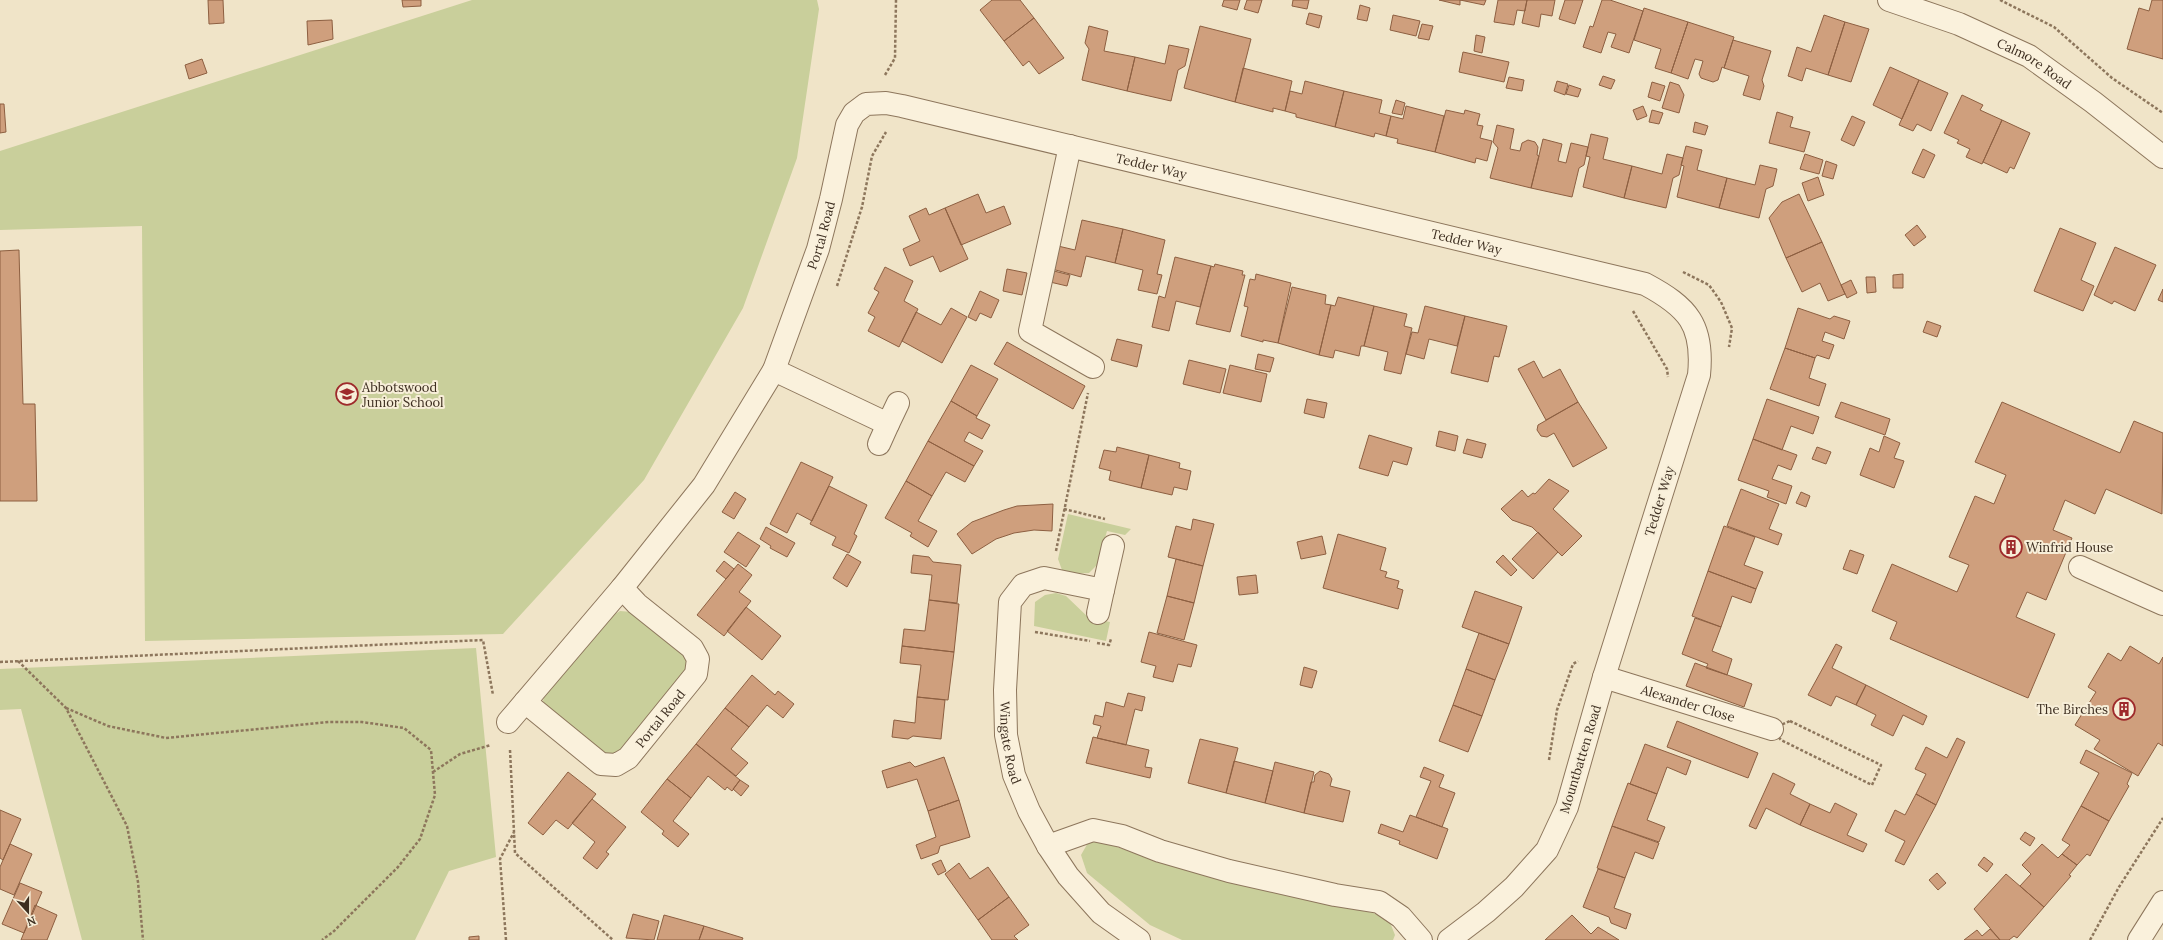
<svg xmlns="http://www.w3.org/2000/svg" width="2163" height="940" viewBox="0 0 2163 940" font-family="Lora,serif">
  <rect width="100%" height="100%" fill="#f0e4c8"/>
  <path fill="#c9cf9b" d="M472,0H817L819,9L797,158L743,308L644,480L503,634L145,641L142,226L0,230V151Z
    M1068,514L1131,529L1125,535L1107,531L1099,559L1097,565L1089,573L1069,574L1062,570L1058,559Z
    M1056,593L1066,596L1089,618L1110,622L1106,641L1034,626L1035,602L1045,595Z
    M620,611L632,612L683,653L688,661L685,671L619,754L602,755L548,713L543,701L545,691L610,617Z
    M476,648L496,857L449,871L415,940H82L21,709L0,710V669Z
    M1089,841C1117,843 1141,858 1168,865C1236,883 1304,900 1373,913L1389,920L1395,935L1393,940H1182L1150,925L1087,873L1081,855Z"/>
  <path fill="#cf9f7d" stroke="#8d5f41" d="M208,0H223L224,23L209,24Z
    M402,0H421V6L403,7Z
    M992,0H1020L1034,18L1004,41L980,10Z
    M1224,0H1240L1237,10L1222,6Z
    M1247,0H1262L1258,13L1244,9Z
    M1293,0H1309L1307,9L1292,6Z
    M1439,0H1460V5Z
    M1460,0H1486L1484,5Z
    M1498,0H1527L1525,11L1517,10L1514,25L1494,22Z
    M1527,0H1555L1552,16L1541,14L1539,27L1522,23Z
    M1565,0H1583L1575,24L1559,19Z
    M1602,0H1610L1643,11L1629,53L1611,47L1616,34L1608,32L1601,53L1583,47L1590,26L1593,27Z
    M2152,0H2163V59L2127,49L2139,8L2149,11Z
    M1360,5L1370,8L1367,21L1357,19Z
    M1644,8L1688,22L1671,73L1655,68L1661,49L1634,40Z
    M1309,13L1322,16L1319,28L1306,24Z
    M1393,15L1420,21L1416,36L1390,30Z
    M1824,15L1845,22L1828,75L1806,68L1802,81L1788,76L1797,47L1811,52Z
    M1034,18L1064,58L1039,74L1029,61L1023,66L1004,41Z
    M332,20L333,39L308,45L307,21Z
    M1688,22L1734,37L1724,68L1722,67L1718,80L1713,82L1701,78L1699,74L1703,61L1695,59L1688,79L1671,73Z
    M1845,22L1869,29L1851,82L1828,75Z
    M1422,24L1433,26L1429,40L1418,38Z
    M1089,26L1108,31L1104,51L1135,57L1127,91L1082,80L1089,49L1085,43Z
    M1200,26L1251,39L1235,102L1184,88Z
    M1476,35L1485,37L1482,53L1474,51Z
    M1733,40L1771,51L1762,80L1764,86L1760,100L1743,95L1749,76L1724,68Z
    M1169,45L1189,49L1185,66L1178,70L1171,101L1127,91L1135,57L1165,64Z
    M1463,52L1509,62L1504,82L1459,72Z
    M202,59L207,73L189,79L185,65Z
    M1890,67L1919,80L1902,119L1873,105Z
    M1243,68L1292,81L1285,111L1273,108V112L1235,102Z
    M1603,76L1615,80L1611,89L1599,85Z
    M1509,77L1524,80L1522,91L1506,88Z
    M1919,80L1948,93L1931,131L1917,124L1913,131L1899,125Z
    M1305,81L1344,91L1335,127L1296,117V114L1285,111L1290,91L1302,94Z
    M1557,81L1568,84L1565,95L1554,91Z
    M1652,82L1665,86L1660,101L1648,97Z
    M1670,82L1679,85L1684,95L1679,113L1662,108Z
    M1569,85L1581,89L1578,97L1566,94Z
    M1344,91L1382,100L1379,113L1391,116L1386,136L1375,133L1374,137L1335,127Z
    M1962,95L1983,105L1980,110L2002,120L1982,164L1966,157L1970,149L1957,143L1959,140L1944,133Z
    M1396,100L1405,103L1402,115L1392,113Z
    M0,104H4L6,132L0,133Z
    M1406,106L1444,116L1435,152L1397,143L1398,139L1386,136L1391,116L1403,119Z
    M1643,106L1647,116L1637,120L1633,110Z
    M1446,110L1464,114L1465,110L1480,114L1477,125L1483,126L1480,138L1492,141L1487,161L1476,158L1475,163L1435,152Z
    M1652,110L1663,113L1659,124L1649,122Z
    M1777,112L1793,117L1790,127L1810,132L1804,152L1769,143Z
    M1852,116L1865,122L1854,146L1841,140Z
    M2002,120L2030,133L2014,169L2010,167L2007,173L1983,162Z
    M1695,122L1708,126L1705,135L1693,132Z
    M1497,125L1514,129L1510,149L1520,151L1522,143L1528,140L1535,142L1538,147L1537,155L1539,156L1531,188L1490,178L1498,148L1493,142Z
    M1591,134L1608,138L1603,159L1632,166L1624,198L1583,187L1590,157L1586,156Z
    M1543,139L1562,144L1558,161L1566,163L1571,143L1588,147L1584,165L1579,168L1572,197L1531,188Z
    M1686,146L1702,150L1697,170L1727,178L1719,208L1677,197L1684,166L1681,165Z
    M1923,149L1935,155L1924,178L1912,173Z
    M1667,154L1683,158L1679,175L1673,178L1666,208L1624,198L1632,166L1662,174Z
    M1805,154L1823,160L1819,174L1800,169Z
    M1826,161L1837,165L1833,179L1822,176Z
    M1760,165L1777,169L1773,186L1766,189L1759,218L1719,208L1727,178L1755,185Z
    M1818,177L1824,195L1808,201L1802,183Z
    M978,194L986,213L1004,206L1011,224L961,245L945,208Z
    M1799,194L1822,242L1786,258L1769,218L1782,202Z
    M926,208L929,215L945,208L968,259L940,272L933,256L910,266L903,249L920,241L909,216Z
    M1082,220L1123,229L1115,263L1086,256L1081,277L1052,269L1058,246L1075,250Z
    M1917,225L1926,237L1914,246L1905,235Z
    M2060,228L2096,243L2081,280L2094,286L2083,311L2034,291Z
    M1123,229L1165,240L1157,274L1162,275L1157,294L1138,290L1143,270L1115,263Z
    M1822,242L1845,294L1828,301L1820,283L1802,292L1786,258Z
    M2115,247L2156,265L2135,311L2114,301L2112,304L2094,295Z
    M19,250L23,404H35L37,501H0V251Z
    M1175,257L1211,266L1200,307L1176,301L1169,331L1152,327L1159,296L1165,298Z
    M1215,264L1243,271L1242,275H1245L1230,332L1196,324L1211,266L1214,267Z
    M885,267L913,281L904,301L918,309L899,347L868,331L875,317L868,313L879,292L874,289Z
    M1007,269L1027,273L1022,295L1003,291Z
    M1054,271L1070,275L1067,286L1050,282Z
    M1256,274L1291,283L1278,343L1263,340V342L1241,336L1248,307L1244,306L1250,279L1255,280Z
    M1903,274V288H1893V275Z
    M1866,277H1875L1876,292L1867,293Z
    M1851,280L1857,293L1847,298L1841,285Z
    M1292,287L1326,295L1325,304L1331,305L1319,355L1278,343Z
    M2163,289V302L2158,300Z
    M980,291L999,300L991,318L980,313L976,321L968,317Z
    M1338,297L1374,306L1364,346H1361L1359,356L1335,350L1333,358L1319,355L1331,305L1335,306Z
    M1374,306L1407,314L1404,326L1412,328L1401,374L1384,370L1388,352L1364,346Z
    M1425,306L1465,316L1457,346L1429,339L1424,359L1406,354L1412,332L1418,333Z
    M951,308L967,317L942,363L902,341L916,312L941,325Z
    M1798,308L1830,319L1834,316L1850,321L1844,339L1825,332L1822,341L1834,345L1829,359L1817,355L1815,358L1785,348Z
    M1465,316L1507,326L1499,357L1494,356L1488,382L1451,373Z
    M1927,321L1941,326L1937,337L1923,332Z
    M1117,339L1142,345L1137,367L1111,360Z
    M1007,342L1085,386L1073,409L994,364Z
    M1785,348L1815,358L1809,378L1826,384L1819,406L1770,389Z
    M1258,354L1274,358L1270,372L1255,369Z
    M1189,360L1226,369L1220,393L1183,384Z
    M1534,361L1543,378L1560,369L1578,402L1546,420L1518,369Z
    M971,365L998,379L977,416L951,401Z
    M1230,365L1267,374L1261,402L1223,393Z
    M1307,399L1327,403L1324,418L1304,413Z
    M1767,399L1819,417L1813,434L1791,426L1782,450L1753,439Z
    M951,401L977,416L976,418L990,425L982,439L969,432L964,441L983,451L974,466L928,441Z
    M1578,402L1607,448L1573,467L1554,433L1547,437L1541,436L1537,430L1538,425Z
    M1841,402L1890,419L1885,435L1835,417Z
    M2002,402L2120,453L2134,421L2163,433L2162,514L2106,489L2095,514L2065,500L2053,530L2072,538L2046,600L2027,592L2016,617L2055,634L2028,698L1890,639L1897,622L1872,611L1892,564L1957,592L1969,565L1949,557L1975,496L1994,504L2006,475L1975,462Z
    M1439,431L1458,436L1455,451L1436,446Z
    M1369,435L1412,448L1407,465L1393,461L1388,476L1359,468Z
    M1884,436L1900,443L1894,458L1904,461L1894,488L1860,475L1870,448L1879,452Z
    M1467,439L1486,444L1482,458L1463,453Z
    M1753,439L1797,455L1791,470L1778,465L1772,479L1792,486L1786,504L1767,497L1769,491L1738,480Z
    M928,441L974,466L965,482L946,472L932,496L906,481Z
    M1117,447L1149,455L1141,488L1109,480L1111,471L1099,468L1104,450L1116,452Z
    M1817,447L1831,452L1826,464L1812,459Z
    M1149,455L1180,463L1179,468L1191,471L1187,490L1174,487L1172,495L1141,488Z
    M801,462L833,477L812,521L797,513L787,533L770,524Z
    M1549,479L1569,491L1553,509L1582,536L1562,556L1532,527L1512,520L1501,509L1522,490L1528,497L1533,493L1535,494Z
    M906,481L932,496L918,521L937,531L928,547L910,536L912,533L885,518Z
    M829,486L867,505L854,534L857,536L849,553L832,545L836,537L810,524Z
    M1741,489L1779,504L1769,529L1782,534L1778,545L1727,526Z
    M735,492L746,499L734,519L722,512Z
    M1801,492L1810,496L1806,507L1796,503Z
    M1053,504L1052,531L1034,530L1014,533L996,539L972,554L957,534L972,522L1004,510L1017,506Z
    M1193,519L1214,524L1203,566L1168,557L1176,526L1191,530Z
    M1724,526L1755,537L1744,565L1763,572L1756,589L1708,571Z
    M766,527L795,543L787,557L770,548L771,546L760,539Z
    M738,532L760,546L746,567L724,552Z
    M1538,532L1558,552L1533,579L1512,559Z
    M1338,534L1386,548L1380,570L1387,572L1385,577L1399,581L1397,588L1403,590L1398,609L1323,588Z
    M1322,536L1326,554L1301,559L1297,542Z
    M1850,550L1864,555L1857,574L1843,569Z
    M847,554L861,562L847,587L833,578Z
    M913,555L929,557L933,562L961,565L957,603L929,600L932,575L911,573Z
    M1503,555L1517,570L1511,576L1496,562Z
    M1176,559L1203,566L1194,603L1167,596Z
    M724,561L734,569L726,579L716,571Z
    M738,564L752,575L739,592L751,601L724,636L697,615Z
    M1708,571L1756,589L1751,603L1732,596L1721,627L1692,616Z
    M1256,575L1258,593L1239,595L1237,577Z
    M1475,591L1522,607L1509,644L1462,627Z
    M1167,596L1194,603L1184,640L1157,633Z
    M929,600L959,604L954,652L902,646L904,629L925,631Z
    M746,607L781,636L762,660L727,631Z
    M1695,618L1721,627L1712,651L1732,659L1727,675L1706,668L1708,664L1682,654Z
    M1149,632L1197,645L1191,667L1178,664L1173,682L1153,677L1156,666L1141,662Z
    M1479,633L1509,644L1495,680L1466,669Z
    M1836,644L1842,647L1832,668L1866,685L1856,705L1836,696L1831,706L1808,695Z
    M902,646L954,652L948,700L917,697L921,665L900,663Z
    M2130,646L2159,664L2163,657V746L2158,743L2138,776L2094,749L2100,740L2075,725L2096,692L2088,687L2108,653L2121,661Z
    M1695,663L1752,684L1744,707L1686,686Z
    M1304,667L1317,671L1312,688L1300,685Z
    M1466,669L1495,680L1482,716L1453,705Z
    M752,675L775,695L778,691L794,704L783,718L767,705L749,727L725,708Z
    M1866,685L1927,716L1923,725L1903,715L1893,736L1871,725L1876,715L1856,705Z
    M1128,693L1145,697L1142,711L1135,709L1126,745L1097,738L1101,726L1093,724L1095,715L1103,717L1106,702L1124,707Z
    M917,697L945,700L941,739L913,736L908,739L892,737L894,720L915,723Z
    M1453,705L1482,716L1468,752L1439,741Z
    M725,708L749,727L731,749L748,763L736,776L696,744Z
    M1677,721L1758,753L1748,778L1667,747Z
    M1093,737L1149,750L1145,767L1152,768L1150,778L1086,763Z
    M1957,738L1965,742L1936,805L1916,794L1926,774L1915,769L1926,747L1947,758Z
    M1200,739L1238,748L1226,793L1188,783Z
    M696,744L740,780L732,791L727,787L725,790L708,776L691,798L667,779Z
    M1645,744L1691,761L1686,775L1667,767L1657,794L1630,784Z
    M2086,750L2132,773L2127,784L2129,786L2109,821L2081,806L2099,773L2080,763Z
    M944,757L959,800L928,811L917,779L887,788L882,771L910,762L915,767Z
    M1234,761L1273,771L1265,803L1226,793Z
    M1275,762L1314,772L1304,813L1265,803Z
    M1424,767L1444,775L1439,787L1455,793L1442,827L1416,817L1431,781L1420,777Z
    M1320,771L1329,774L1332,779L1330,786L1350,791L1343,822L1304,813L1311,782H1314L1315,775Z
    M568,772L596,794L568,829L556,820L543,835L528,823Z
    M1773,773L1795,784L1790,794L1810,804L1800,825L1766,808L1756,829L1749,826Z
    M667,779L691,798L673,821L689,834L678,847L662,834L664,831L641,812Z
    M740,780L749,786L741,796L733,789Z
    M1628,783L1657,794L1647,820L1665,827L1659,842L1612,826Z
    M1916,794L1936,805L1904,865L1895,861L1905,841L1885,831L1895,810L1905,815Z
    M592,799L626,827L606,852L609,854L597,869L583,858L595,842L572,823Z
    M959,800L970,837L940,846L938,853L921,859L916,845L936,837L928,811Z
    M1835,803L1857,814L1847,835L1867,844L1863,852L1800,825L1810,804L1830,813Z
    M2081,806L2109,821L2090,856L2087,854L2077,865L2062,854L2070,845L2062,840Z
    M0,810L21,819L3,860L0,858Z
    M1410,815L1448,829L1437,859L1399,844L1400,841L1378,833L1381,824L1403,832Z
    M1612,826L1659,843L1653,859L1635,852L1625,878L1597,868Z
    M2025,832L2035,838L2030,846L2020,839Z
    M10,844L32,854L14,895L0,889V867Z
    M2042,844L2058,858L2062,854L2077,865L2069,875L2071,876L2044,907L2020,886L2031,874L2022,865Z
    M1984,857L1993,864L1987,872L1978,865Z
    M941,860L946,871L938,875L932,864Z
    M959,863L970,879L988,867L1009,897L978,920L945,874Z
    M1598,869L1625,878L1614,908L1631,914L1626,929L1611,923L1609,917L1583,907Z
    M1937,873L1946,883L1938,890L1929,880Z
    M2006,874L2044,907L2017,938L2014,936L2009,940H2000L1974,909Z
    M20,883L42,892L24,933L2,924Z
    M1009,897L1029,925L1014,936L1018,940H992L978,920Z
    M35,905L57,915L47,940H21Z
    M633,914L659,921L654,940L626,938Z
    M664,915L704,926L699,940H657Z
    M1572,915L1591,934L1598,927L1619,940H1545Z
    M704,926L743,938L742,940H699Z
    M1990,929L2000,940H1964L1977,930L1982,936Z
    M479,936V940H469V937Z"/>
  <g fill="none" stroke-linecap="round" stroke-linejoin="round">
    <g stroke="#8d765c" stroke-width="24">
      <g id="minor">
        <path id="s1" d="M1889,0L1959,24L2029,56L2093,102L2163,157"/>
        <path d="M1070,146L1030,331L1093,367"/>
        <path d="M774,370L888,424L898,403"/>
        <path d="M879,444L888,424"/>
        <path id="s2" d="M1113,546L1103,590L1044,578L1023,585L1010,602L1005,690L1006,735L1014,775L1029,811L1048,846L1068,876L1101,913L1139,940"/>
        <path d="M2080,567L2163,604"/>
        <path d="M1098,613L1103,590"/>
        <path id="s3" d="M1604,677L1772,729"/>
        <path id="s4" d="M525,702L601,764L616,765L628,758L696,674L698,659L692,648L637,604L622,588"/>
        <path id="s5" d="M508,722L622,588L704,485L774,370L818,249L831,199L847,125L854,113L866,104L886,103L902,106L1645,284C1688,307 1704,325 1699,375L1604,677L1567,807L1547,850L1514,887L1486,912L1449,940"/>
        <path d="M1048,846L1093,830L1122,836L1160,851L1229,871L1335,895L1379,902L1401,917L1421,940"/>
        <path d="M2139,940L2163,902"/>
      </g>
    </g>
    <path stroke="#8d765c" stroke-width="2.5" stroke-dasharray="3 2" stroke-linecap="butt" d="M2000,0L2054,27L2112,78L2163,113
      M885,75L895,58L896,0
      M1683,272L1709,285L1721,302L1732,328L1729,347
      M837,286L862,207L872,156L886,132
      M1633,311L1667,369L1668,377
      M1064,509L1105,519
      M1056,551L1088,393
      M1035,632L1090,641
      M1097,643L1109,645L1111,639
      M18,661L66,708L127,826L138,882L143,940
      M0,662L483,640L493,695
      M66,708L108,726L166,738L329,722H362L404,728L431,750L435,795L420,839L398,867L333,932L322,940
      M1790,721L1881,765L1872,785L1781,740L1772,729Z
      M510,750L515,853L613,940
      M1549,760L1557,710L1573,664L1578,661
      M433,772L460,754L491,745
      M506,940L500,859L514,832
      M2090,940L2119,887L2163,818"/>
    <use href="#minor" stroke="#faf1dc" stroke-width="22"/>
  </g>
  <defs>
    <g id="school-ring" transform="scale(1.15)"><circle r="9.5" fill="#f7eed8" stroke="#9e2a2b" stroke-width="1.5"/><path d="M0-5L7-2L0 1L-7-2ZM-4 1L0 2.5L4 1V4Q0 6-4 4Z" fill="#9e2a2b"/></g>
    <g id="building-ring" transform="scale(1.15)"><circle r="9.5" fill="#f7eed8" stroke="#9e2a2b" stroke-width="1.5"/><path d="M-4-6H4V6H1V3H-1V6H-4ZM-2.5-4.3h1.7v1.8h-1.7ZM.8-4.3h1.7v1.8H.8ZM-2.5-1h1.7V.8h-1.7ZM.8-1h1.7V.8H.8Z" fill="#9e2a2b"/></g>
  </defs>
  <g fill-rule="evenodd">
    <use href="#school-ring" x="347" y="394"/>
    <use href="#building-ring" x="2011" y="547"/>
    <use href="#building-ring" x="2124" y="709"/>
  </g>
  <g text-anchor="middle" stroke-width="4" stroke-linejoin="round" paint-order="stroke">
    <g font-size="13" fill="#3d2e20" stroke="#f7eed8">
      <text dy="5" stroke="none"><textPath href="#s1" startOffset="159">Calmore Road</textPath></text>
      <text dy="5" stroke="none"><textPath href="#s5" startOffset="1020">Tedder Way</textPath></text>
      <text dy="5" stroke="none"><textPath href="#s5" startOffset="585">Portal Road</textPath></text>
      <text dy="5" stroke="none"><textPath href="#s5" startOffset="1344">Tedder Way</textPath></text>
      <text transform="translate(1659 501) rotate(-73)" y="5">Tedder Way</text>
      <text dy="5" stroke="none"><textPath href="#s3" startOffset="88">Alexander Close</textPath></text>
      <text dy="5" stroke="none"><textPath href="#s4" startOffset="178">Portal Road</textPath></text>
      <text dy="5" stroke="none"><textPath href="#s2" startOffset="290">Wingate Road</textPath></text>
      <text transform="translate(1580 759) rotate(-73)" y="5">Mountbatten Road</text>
    </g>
    <g font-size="13" fill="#3d2e20" stroke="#f7eed8" text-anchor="start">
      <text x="362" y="392">Abbotswood<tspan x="362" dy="15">Junior School</tspan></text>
      <text x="2026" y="552">Winfrid House</text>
      <text x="2108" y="714" text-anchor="end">The Birches</text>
    </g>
  </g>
  <g transform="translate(28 912) rotate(159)" stroke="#f7eed8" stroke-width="3" paint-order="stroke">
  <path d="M0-3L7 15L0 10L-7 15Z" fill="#3d2e20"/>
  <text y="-6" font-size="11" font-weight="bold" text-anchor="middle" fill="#3d2e20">N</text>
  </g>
</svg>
